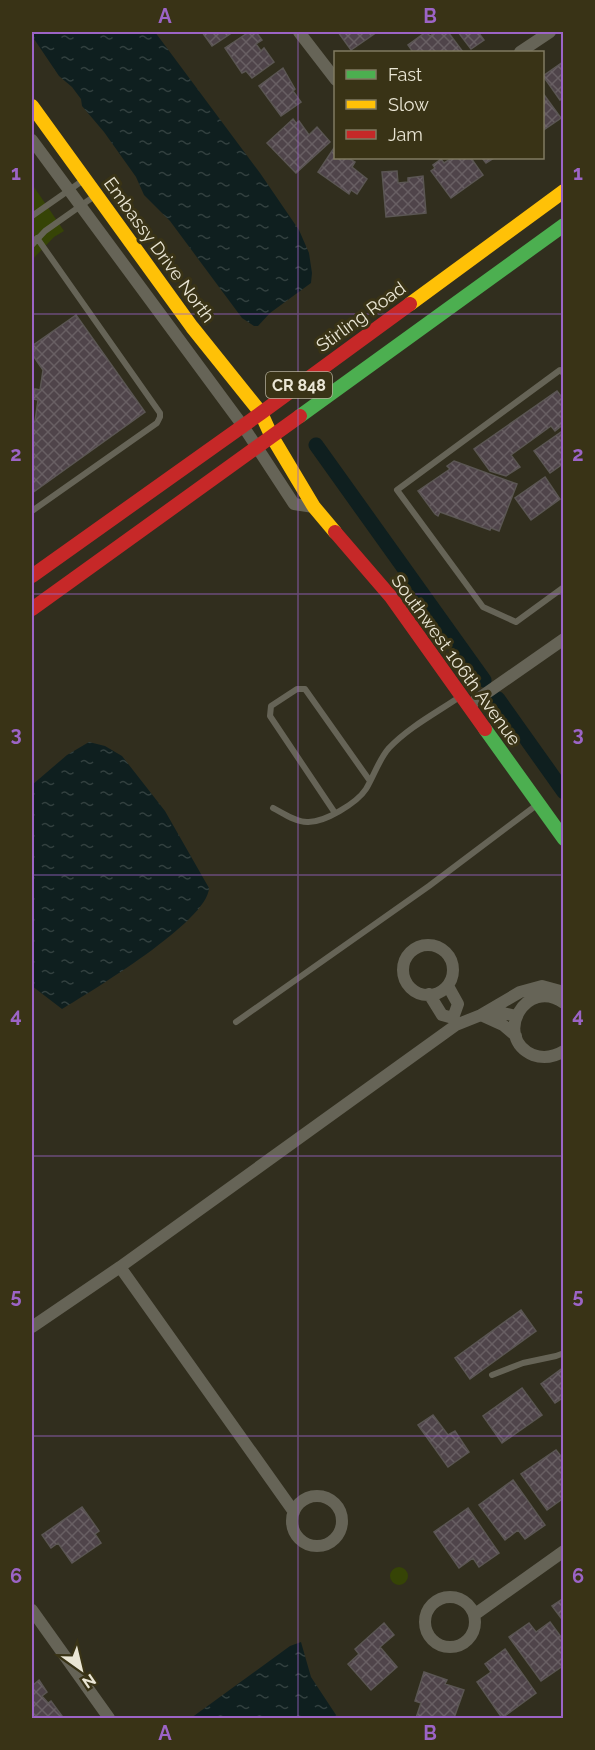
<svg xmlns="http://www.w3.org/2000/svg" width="595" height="1750" viewBox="0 0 595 1750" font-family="Raleway,sans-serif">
  <defs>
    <pattern id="water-ripples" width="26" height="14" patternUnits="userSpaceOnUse" patternTransform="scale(1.5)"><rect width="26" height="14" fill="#0f1f1f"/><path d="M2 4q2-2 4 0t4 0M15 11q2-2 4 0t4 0" fill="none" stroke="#32403f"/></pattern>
    <pattern id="building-cross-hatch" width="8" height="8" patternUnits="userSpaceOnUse" patternTransform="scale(1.5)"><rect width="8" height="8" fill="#4f444a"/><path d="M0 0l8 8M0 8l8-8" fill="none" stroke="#685f63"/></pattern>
  </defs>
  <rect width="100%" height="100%" fill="#312e1e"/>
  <path fill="#364406" d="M32,184L64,231L54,237L32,260Z
    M390 1576a9 9 0 1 1 18 0a9 9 0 1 1-18 0Z"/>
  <path fill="url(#water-ripples)" d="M32,32H155L260,173L299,230L309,253L312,273L311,283L270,313L258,326H254L242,318L170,221L144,195L136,177L104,132L82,106L81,99L72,87L59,76L32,36Z
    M89,742L105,746L122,756L165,811L209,888C208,921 92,991 62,1009L32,986V785L67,755Z
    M301,1642L311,1677L338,1718H191L290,1646Z"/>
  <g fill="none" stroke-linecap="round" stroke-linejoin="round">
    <path stroke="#0f1f1f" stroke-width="15" d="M316,445L484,680
      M498,699L564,792"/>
  </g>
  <path fill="url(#building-cross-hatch)" stroke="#5b5654" stroke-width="1.5" d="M202,32H233L212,46Z
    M249,32H256L262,40L256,44L261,51L264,48L274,62L252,78L246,71L242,73L225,48Z
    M338,32H377L351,50Z
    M426,32L430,36L436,32H448L463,52H413L408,45Z
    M458,32H478L484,40L471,49Z
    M563,62L564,98L560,100L543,76Z
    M283,68L295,89L293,91L301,102L281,116L259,86Z
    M542,92L561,118L542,131Z
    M293,119L296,123L299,121L309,135L317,127L330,142L296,173L267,143Z
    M334,148L336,158H348L355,162L352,167L367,179L357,194L351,190L349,194L318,172Z
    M452,158H471L483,175L451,198L431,171L435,168L433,165L441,159L444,163Z
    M482,158H494L486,163Z
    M397,171L398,183L408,182V178L423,176L426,213L386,217L382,172Z
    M76,315L145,412L32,493V423L35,421L38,400L33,399L35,389L40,390L43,370L32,354L35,350L32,346Z
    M557,391L564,400V424L555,431L551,426L511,455L520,467L506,476L490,471L474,449Z
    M564,430V463L550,473L534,451Z
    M454,461L517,484L499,531L491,528L490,530L440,512L438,516L435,514L418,491L450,469L447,466Z
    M545,477L560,499L531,520L515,498Z
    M521,1310L536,1331L470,1379L455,1358Z
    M564,1367V1397L555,1403L541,1384Z
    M522,1388L542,1415L502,1443L483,1416Z
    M433,1415L448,1435L455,1431L469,1452L448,1467L418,1425Z
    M556,1450L564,1460V1503L561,1500L547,1510L521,1474Z
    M513,1480L545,1525L525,1539L518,1530L505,1540L479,1505Z
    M82,1507L99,1531L95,1534L101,1543L72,1563L58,1543L51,1548L42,1535Z
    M468,1508L499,1553L479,1567L473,1558L459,1568L434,1532Z
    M564,1598V1622L552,1606Z
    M550,1622L564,1641V1665L541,1681L509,1637L529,1623L536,1632Z
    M384,1623L394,1635L380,1647L397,1667L371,1690L348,1664L359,1654L355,1649Z
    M505,1649L536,1693L502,1718L477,1682L491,1672L485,1664Z
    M424,1672L447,1680L445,1684L464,1690L454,1718H416L421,1703L415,1701Z
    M39,1680L47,1692L42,1696L48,1703L51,1701L62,1716L58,1718H32V1686Z"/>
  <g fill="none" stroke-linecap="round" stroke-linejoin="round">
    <path stroke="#666457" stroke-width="6" d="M32,216L85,179
      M32,245L45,231L96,195
      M564,374L560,370L397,490L483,607L516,622L564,587
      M32,511L157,423L160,417V413L37,238
      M273,808C283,813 295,822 307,822C324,823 357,803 366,789C374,776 379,759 389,748C409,727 436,713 461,696
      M335,813L270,716L271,706L297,689H305L370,781
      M236,1022L429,886L538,804
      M492,1375L523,1363L556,1356L564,1353"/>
    <path stroke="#666457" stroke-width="12" d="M299,32L336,80
      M520,52L550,32
      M32,140L243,426L294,504L314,507
      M468,706L564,639
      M403 970a25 25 0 1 1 50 0a25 25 0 1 1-50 0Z
      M448,986L458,1004L453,1018L456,1025
      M429,994L442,1015L453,1018
      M564,1003C526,976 492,1037 533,1055C544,1059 554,1057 564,1051
      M481,1015L503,1025L516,1036
      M485,1015L503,1013L516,1016
      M120,1267L294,1512
      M32,1327L120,1267L456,1025L481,1015L520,992L542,986L564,992
      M292 1521a25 25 0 1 1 50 0a25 25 0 1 1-50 0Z
      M425 1622a25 25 0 1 1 50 0a25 25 0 1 1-50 0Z
      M32,1610L109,1718
      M474,1615L564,1551"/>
    <path stroke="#4caf50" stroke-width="14" d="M300,416L564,225
      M485,729L564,839"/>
    <path stroke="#ffc107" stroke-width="14" d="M32,106L192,327L261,413L271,435L314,507L335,532
      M410,304L564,191"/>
    <path stroke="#c62828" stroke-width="14" d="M335,532L391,597L485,729
      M32,576L261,413L410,304
      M32,609L300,416"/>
  </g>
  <path fill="none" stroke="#9c64c6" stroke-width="1.5" stroke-opacity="0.55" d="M298,32V1718M32,314H564M32,594H564M32,875H564M32,1156H564M32,1436H564"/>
  <g text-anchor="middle" stroke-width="6" stroke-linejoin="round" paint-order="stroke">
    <rect fill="#393316" stroke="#b5b09c" stroke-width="1.5" x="266" y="372" width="66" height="26" rx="4.5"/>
    <g font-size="16" font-weight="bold" fill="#eae6d5">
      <text x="299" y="391">CR 848</text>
    </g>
    <g font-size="18" fill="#eae6d5" stroke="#393316">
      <text transform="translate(159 250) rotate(54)" y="6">Embassy Drive North</text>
      <text transform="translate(361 317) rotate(-36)" y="6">Stirling Road</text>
      <text transform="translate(456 660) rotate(54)" y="6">Southwest 106th Avenue</text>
    </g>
  </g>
  <rect width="595" height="1750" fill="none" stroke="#393316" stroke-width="66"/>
  <rect x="334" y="51" width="210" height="108" fill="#393316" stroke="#807b62" stroke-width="1.5"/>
  <rect x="346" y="70" width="30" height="9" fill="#4caf50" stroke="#807b62" stroke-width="1.5"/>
  <text x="388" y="81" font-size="18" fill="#eae6d5">Fast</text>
  <rect x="346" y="100" width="30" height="9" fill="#ffc107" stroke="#807b62" stroke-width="1.5"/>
  <text x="388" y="111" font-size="18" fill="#eae6d5">Slow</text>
  <rect x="346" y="130" width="30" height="9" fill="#c62828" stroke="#807b62" stroke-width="1.5"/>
  <text x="388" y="141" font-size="18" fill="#eae6d5">Jam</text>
  <g transform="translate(81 1669) rotate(146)" stroke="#393316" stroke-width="4.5" paint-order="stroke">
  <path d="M0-4.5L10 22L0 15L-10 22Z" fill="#eae6d5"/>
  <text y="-9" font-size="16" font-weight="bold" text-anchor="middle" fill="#eae6d5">N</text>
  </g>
  <rect x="33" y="33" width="529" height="1684" fill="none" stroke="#9c64c6" stroke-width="2"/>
  <g font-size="20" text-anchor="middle" font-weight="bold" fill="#9c64c6">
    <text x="165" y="23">A</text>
    <text x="430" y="23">B</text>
    <text x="16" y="180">1</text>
    <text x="578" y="180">1</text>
    <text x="16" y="461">2</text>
    <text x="578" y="461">2</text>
    <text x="16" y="741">3</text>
    <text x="578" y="741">3</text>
    <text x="16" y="1022">4</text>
    <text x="578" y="1022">4</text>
    <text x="16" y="1303">5</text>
    <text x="578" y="1303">5</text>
    <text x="16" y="1583">6</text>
    <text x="578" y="1583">6</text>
    <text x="165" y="1740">A</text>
    <text x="430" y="1740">B</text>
  </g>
</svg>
